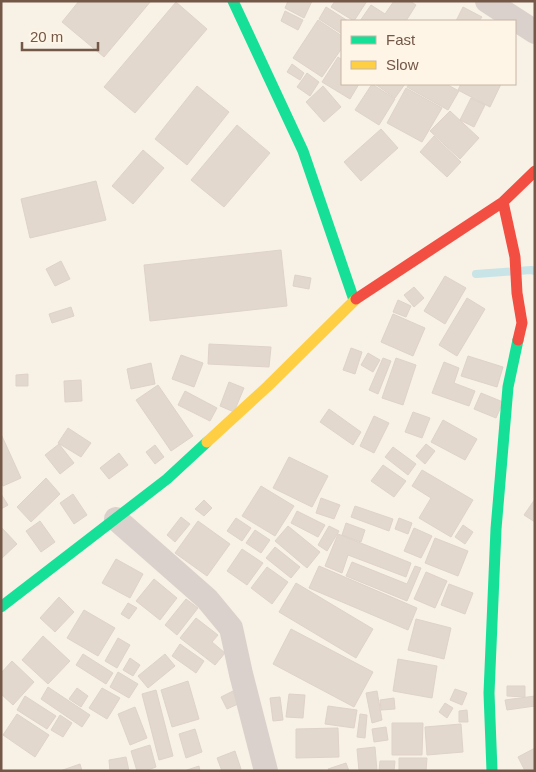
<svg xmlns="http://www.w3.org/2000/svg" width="536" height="772" viewBox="0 0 536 772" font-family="Arial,sans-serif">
  <rect width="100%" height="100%" fill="#f7f1e6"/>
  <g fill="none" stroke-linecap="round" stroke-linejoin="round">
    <path stroke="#c8e4e6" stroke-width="8" d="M476,274L531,270L535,271"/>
  </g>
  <path fill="#e3d8ce" stroke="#dfd3c9" d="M79,1H151L104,57L62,22Z
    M288,1H312L304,18L285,8Z
    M335,1H367L354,21L331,7Z
    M394,1H410L416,5L406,21H360L371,5L385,14Z
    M176,2L207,29L135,113L104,87Z
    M326,7L348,21H342V34L319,19Z
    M463,7L482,17L479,21H456Z
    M285,11L303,20L298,30L281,21Z
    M318,20L342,36V48L322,77L293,58Z
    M338,57L342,60V84H359L350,99L322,82Z
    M292,64L304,73L300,80L287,72Z
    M307,73L319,82L310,96L297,87Z
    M372,84L395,99L379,125L355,110Z
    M375,84H405L395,98Z
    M409,84H446L459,91L448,110L407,87Z
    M461,84H501L490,107L458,90Z
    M197,86L229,112L187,165L155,139Z
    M323,86L341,107L324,122L306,102Z
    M406,88L442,108L422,142L387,123Z
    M471,98L485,105L474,127L460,120Z
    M450,111L479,138L460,159L430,131Z
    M237,125L270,153L224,207L191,180Z
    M381,129L398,148L361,181L344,162Z
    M434,136L461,162L447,177L420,152Z
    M143,150L164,168L133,204L112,186Z
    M96,181L106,220L30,238L21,199Z
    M281,250L287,306L150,321L144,265Z
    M61,261L70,279L55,286L46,269Z
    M295,275L311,278L309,289L293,286Z
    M445,276L466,288L445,324L424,311Z
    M414,287L424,298L414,307L404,295Z
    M467,298L485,309L457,356L439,345Z
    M398,300L411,306L406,317L393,312Z
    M71,307L74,316L52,323L49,314Z
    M393,314L425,328L413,356L381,342Z
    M209,344L271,347L269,367L208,364Z
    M351,348L362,352L355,374L343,370Z
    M368,353L380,360L373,372L361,365Z
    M181,355L203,363L194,387L172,379Z
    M468,356L503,367L497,387L461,376Z
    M383,358L391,361L378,394L369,390Z
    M396,358L416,365L403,405L382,398Z
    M444,362L459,368L454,383L475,391L469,406L432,393Z
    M151,363L155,384L131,389L127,369Z
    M28,374V386H16V375Z
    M81,380L82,401L65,402L64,381Z
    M229,382L244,388L234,412L220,406Z
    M158,385L193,436L171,451L136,400Z
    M185,391L217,408L210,421L178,405Z
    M481,393L503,402L496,418L474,409Z
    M329,409L361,432L353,445L320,422Z
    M413,412L430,418L422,438L405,432Z
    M374,416L389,423L374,453L360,446Z
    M443,420L477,439L465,460L431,442Z
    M68,428L91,443L81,457L58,443Z
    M1,434L21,478L3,486L1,483Z
    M59,444L74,463L60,474L45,455Z
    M426,444L435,451L425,464L416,456Z
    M155,445L164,457L155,464L146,452Z
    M393,447L416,464L408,475L385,457Z
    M119,453L128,465L109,479L100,468Z
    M289,457L328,476L312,507L273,488Z
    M383,465L406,481L394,497L371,481Z
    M422,470L473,500L451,537L419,518L431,498L412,486Z
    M46,478L60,494L31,522L17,507Z
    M261,486L294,506L275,536L242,516Z
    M1,494L8,505L1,509Z
    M73,494L87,515L74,524L60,503Z
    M321,498L340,505L334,519L316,513Z
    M535,499V522L524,515Z
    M204,500L212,508L204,516L195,509Z
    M355,506L393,519L389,531L351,517Z
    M297,511L325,525L318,537L291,523Z
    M181,517L190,524L175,542L167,535Z
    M236,518L251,528L242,541L227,531Z
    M399,518L412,523L408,534L395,529Z
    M40,521L55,542L41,552L26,531Z
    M198,521L230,544L207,576L175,553Z
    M346,523L365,530L361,542L342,535Z
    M463,525L473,532L465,544L455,537Z
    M288,526L320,552L307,568L275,541Z
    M329,526L339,531L327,551L318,545Z
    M1,527L17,544L1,559Z
    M414,528L432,536L421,558L404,551Z
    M255,530L270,540L261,553L246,543Z
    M338,534L411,563L406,577L348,555L342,573L325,566Z
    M435,538L468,551L458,576L425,563Z
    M275,547L300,567L291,578L266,558Z
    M242,549L263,563L247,585L227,571Z
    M116,559L143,574L130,598L102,583Z
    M352,562L407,584L415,566L421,568L407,601L346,576Z
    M319,566L417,608L408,630L309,588Z
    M267,567L288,582L272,604L251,588Z
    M426,572L447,581L435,608L414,599Z
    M154,579L177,598L160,620L136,601Z
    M296,583L373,629L356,658L279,612Z
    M449,584L473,593L465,614L441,605Z
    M59,597L74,612L55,632L40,618Z
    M186,599L198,608L177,635L165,625Z
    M128,603L137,608L129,619L121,614Z
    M84,610L115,628L98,656L67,638Z
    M196,618L218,635L212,642L225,653L215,665L180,638Z
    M416,619L451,628L444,659L408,650Z
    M291,629L373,672L354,707L273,664Z
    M43,636L70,661L48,684L22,660Z
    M118,638L130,645L117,668L105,661Z
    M180,644L204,661L196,673L172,656Z
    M83,654L113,673L106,684L76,665Z
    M165,654L175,666L148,688L138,676Z
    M130,658L140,665L133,676L123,670Z
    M398,659L437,666L432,698L393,691Z
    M12,661L34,682L13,705L1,694V673Z
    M118,672L138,684L129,698L110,687Z
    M188,681L199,719L172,727L161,690Z
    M507,686H525V697L507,696Z
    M48,687L90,715L82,727L41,699Z
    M77,688L88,696L81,707L69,699Z
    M102,688L120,698L107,719L89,708Z
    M455,689L467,693L462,705L450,700Z
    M156,690L173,756L159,760L142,694Z
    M233,691L238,704L227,709L221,697Z
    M377,691L382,720L372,723L366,693Z
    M289,694L305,695L303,718L286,717Z
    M25,696L56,716L47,729L17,710Z
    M535,696V706L507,710L505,700Z
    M280,697L283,720L273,721L270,698Z
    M394,698L395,709L381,710L380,700Z
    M445,703L453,708L447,718L439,712Z
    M328,706L357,710L354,728L325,724Z
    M135,707L147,738L130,745L118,714Z
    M467,710L468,722H459V711Z
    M17,714L49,735L35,757L3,735Z
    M360,714L367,715L365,738L357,737Z
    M60,715L72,723L63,737L51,730Z
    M392,723H423L422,755H392Z
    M461,724L463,752L427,755L425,727Z
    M386,727L388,740L374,742L372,729Z
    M338,728L339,757L296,758V729Z
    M195,729L202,752L186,758L179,734Z
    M150,745L156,767L145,771H137L131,751Z
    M375,747L377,771H359L357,749Z
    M535,748V771H525L518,757Z
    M235,751L241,769L237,771H222L217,758Z
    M126,757L129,771H110L109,760Z
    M399,758H427L426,771H399Z
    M380,761H395L394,771H379Z
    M346,763L349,771H329L328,769Z
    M80,764L82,771H60Z
    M199,766L200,771H184Z"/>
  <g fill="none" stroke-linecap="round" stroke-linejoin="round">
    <path stroke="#dad1cc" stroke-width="24" d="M487,1L535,32
      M116,519L207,599L231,628L241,674L266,771"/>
    <path stroke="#16e098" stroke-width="11" d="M233,1L303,151L354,300
      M1,607L167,479L207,442
      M492,771L489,693L496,529L508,387L518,340"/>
    <path stroke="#ffcf43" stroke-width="11" d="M207,442L268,386L356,299"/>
    <path stroke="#f24e42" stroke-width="11" d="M503,202L515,257L517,293L522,323L518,340
      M356,299L503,202L535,171"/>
  </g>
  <rect width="536" height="772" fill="none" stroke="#735747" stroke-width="5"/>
  <rect x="341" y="20" width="175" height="65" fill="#fff5e6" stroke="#c7b6a6"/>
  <rect x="351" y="36" width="25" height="8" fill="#16e098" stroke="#c7b6a6"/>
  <text x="386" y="45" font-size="15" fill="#735747">Fast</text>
  <rect x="351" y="61" width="25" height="8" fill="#ffcf43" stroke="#c7b6a6"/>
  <text x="386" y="70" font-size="15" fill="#735747">Slow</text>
  <path d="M22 42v8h76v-8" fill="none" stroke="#735747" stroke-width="2.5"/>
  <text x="30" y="42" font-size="15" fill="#735747" stroke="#fff5e6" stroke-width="4" paint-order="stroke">20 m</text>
</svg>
